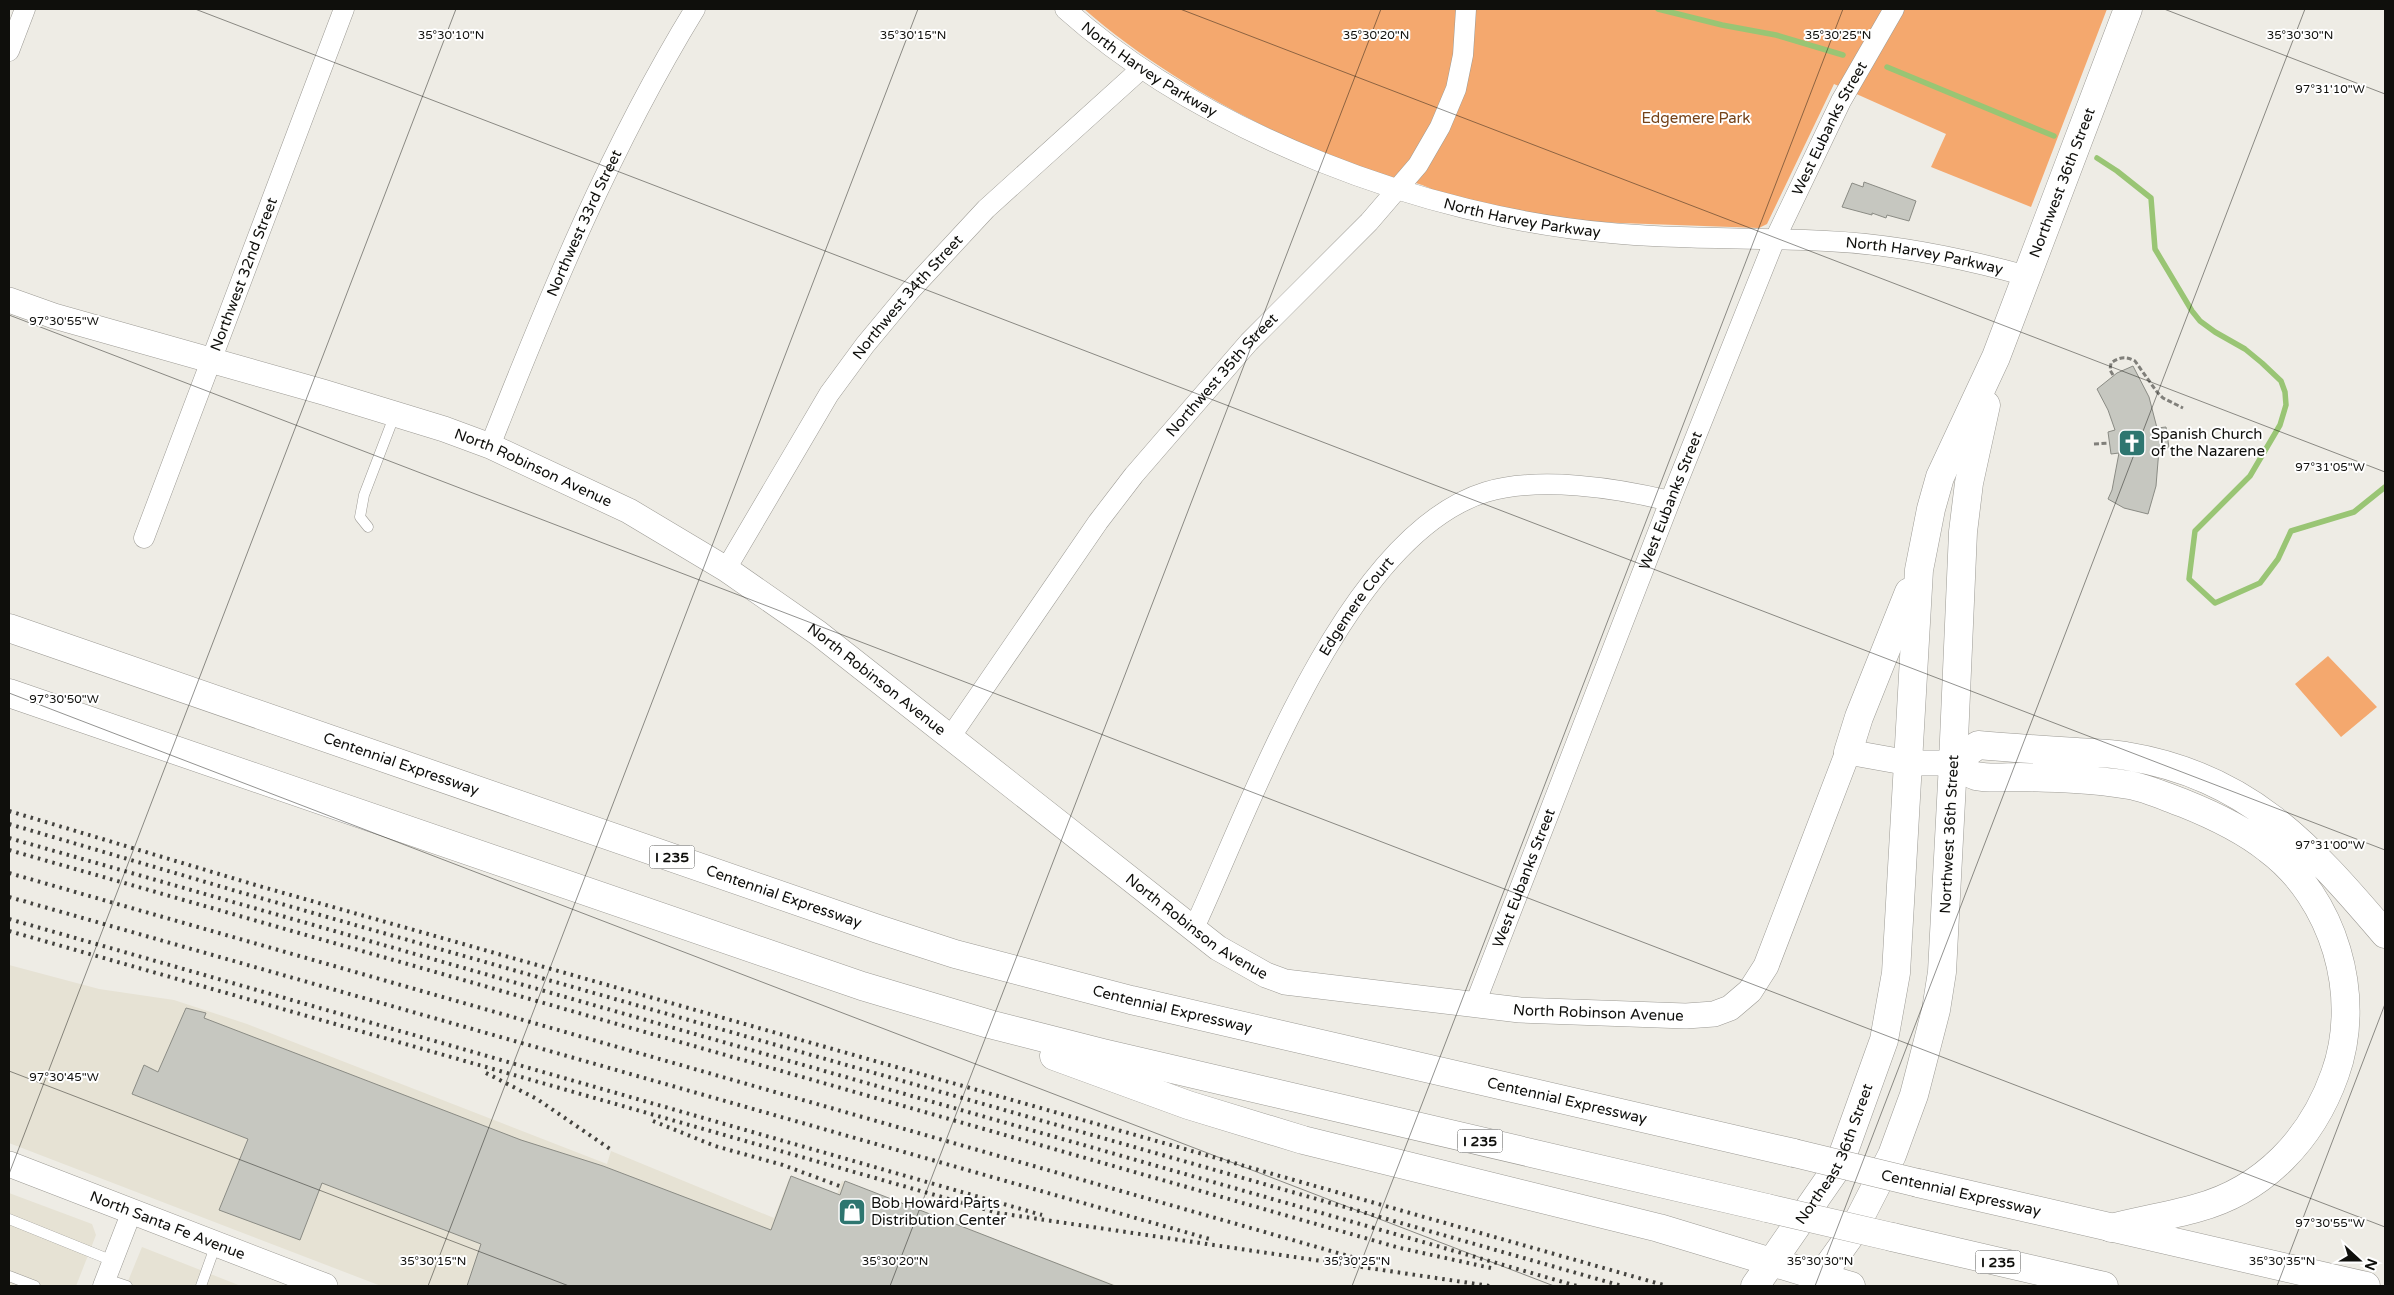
<svg xmlns="http://www.w3.org/2000/svg" width="2394" height="1295" viewBox="0 0 2394 1295" font-family="'Varela Round',sans-serif">
  <rect width="100%" height="100%" fill="#eeece5"/>
  <path fill="#e6e2d4" d="M9,965L99,989L174,1000L247,1024L607,1164L611,1151L774,1218L789,1179L836,1197L842,1181L1118,1286H381L9,1143Z
    M9,1193L92,1224L96,1235L76,1286H9Z
    M142,1247L241,1286H126Z"/>
  <path fill="#f4a86e" d="M1084,9H2107L2031,207L1931,167L1946,134L1834,84L1767,224L1759,228L1593,222L1523,212L1437,192C1419,181 1396,179 1376,173C1359,169 1343,160 1327,154C1242,120 1153,69 1084,9Z
    M2328,656L2377,707L2341,737L2295,684Z"/>
  <g fill="none" stroke-linecap="round" stroke-linejoin="round">
    <path stroke="#99c574" stroke-width="5.5" d="M1658,9L1722,25L1776,35L1843,55
      M1887,67L2054,136
      M2097,158L2117,171L2151,198L2155,249L2192,311L2200,321L2215,332L2245,349L2262,363L2281,381L2285,392L2286,405L2280,425L2250,476L2195,531L2189,579L2215,603L2260,583L2278,559L2291,531L2354,512L2385,487"/>
  </g>
  <path fill="#c6c7c0" stroke="#8a8b84" d="M1864,182L1916,201L1909,221L1887,215L1886,218L1872,213V215L1842,207L1852,183L1863,187Z
    M2133,366L2149,397L2157,428L2166,427L2169,448L2159,449L2156,486L2148,514L2124,508L2108,499L2112,490L2119,453L2111,454L2108,432L2115,430L2108,410L2097,389L2117,373Z
    M186,1008L206,1013L204,1018L521,1140L603,1166L771,1230L791,1176L840,1195L845,1181L1115,1286H467L481,1244L322,1183L300,1240L219,1210L248,1139L132,1094L144,1065L158,1072Z"/>
  <g fill="none" stroke-linecap="round" stroke-linejoin="round">
    <g stroke="#9c9a94" stroke-width="11">
      <path id="service" d="M368,527L360,517L364,495L395,414
        M9,1219L113,1261
        M9,1276L35,1286
        M106,1279L127,1286
        M201,1286L216,1244"/>
    </g>
    <g stroke="#9c9a94" stroke-width="21">
      <g id="minor">
        <path id="s1" d="M1065,9C1205,134 1425,217 1611,233C1682,240 1754,237 1826,241C1893,244 1962,258 2027,276"/>
        <path d="M9,51L25,9"/>
        <path id="s2" d="M490,446C549,296 611,146 695,9"/>
        <path id="s3" d="M144,538L344,9"/>
        <path id="s4" d="M726,569L829,394L865,345L909,292L986,209L1141,69"/>
        <path id="s5" d="M951,736L1098,522L1134,475L1249,342L1369,222L1418,165L1440,127L1456,89L1463,55L1466,9"/>
        <path id="s6" d="M1194,928C1252,804 1345,535 1486,492C1539,476 1617,488 1670,501"/>
        <path id="s7" d="M1475,1004L1670,501L1775,239L1841,101L1894,9"/>
        <path d="M103,1286L132,1211"/>
      </g>
    </g>
    <g stroke="#9c9a94" stroke-width="26">
      <g id="tertiary">
        <path id="s8" d="M9,300L54,316L323,392L444,429L490,446L629,511L726,569L818,633L1218,948L1266,975L1285,982L1520,1010L1686,1016L1714,1014L1730,1008L1750,991L1766,966L1848,752L1909,763H1953"/>
        <path id="s9" d="M9,1164L325,1286"/>
      </g>
    </g>
    <g stroke="#9c9a94" stroke-width="29">
      <g id="secondary">
        <path d="M1848,752L1859,717L1909,592"/>
        <path id="s10" d="M1755,1286L1834,1172L1843,1154L1884,1040L1896,973L1919,570L1931,509L1940,477L1996,357L2128,9"/>
        <path id="s11" d="M1814,1286L1852,1233L1892,1155L1914,1095L1936,1010L1942,972L1953,763L1963,532L1969,483L1986,405"/>
      </g>
    </g>
    <g stroke="#9c9a94" stroke-width="29">
      <g id="motorway">
        <path id="s12" d="M9,628L878,929L955,954L1131,1000L1794,1153"/>
        <path d="M9,693L862,986L989,1024L1103,1053L1767,1208"/>
        <path d="M1054,1056L1188,1105L1303,1140L1659,1228L1851,1286"/>
        <path d="M1918,1183L2366,1286"/>
        <path d="M2111,1228C2139,1221 2168,1216 2197,1208C2264,1190 2312,1139 2335,1074C2363,996 2334,898 2268,849C2243,829 2213,815 2183,803C2166,797 2147,788 2129,785C2093,779 2057,778 2020,777C2007,777 1990,779 1976,776C1969,774 1960,767 1953,763L1978,745C2011,748 2044,750 2077,752C2093,753 2110,753 2126,756C2248,776 2309,845 2385,934"/>
        <path d="M1892,1237L2104,1286"/>
      </g>
    </g>
    <path stroke="#807f7a" stroke-width="3" stroke-dasharray="5 2.5" stroke-linecap="butt" d="M2113,375L2110,370L2111,363C2119,357 2126,356 2135,361L2157,392L2163,398L2183,408
      M2094,444L2109,443"/>
    <use href="#service" stroke="#fff" stroke-width="10"/>
    <use href="#minor" stroke="#fff" stroke-width="20"/>
    <use href="#tertiary" stroke="#fff" stroke-width="25"/>
    <use href="#secondary" stroke="#fff" stroke-width="28"/>
    <use href="#motorway" stroke="#fff" stroke-width="28"/>
    <path stroke="#44433f" stroke-width="4" stroke-dasharray="2.5 5" stroke-linecap="butt" d="M9,811L259,886L1667,1286
      M9,824L236,891L1622,1286
      M9,838L1577,1286
      M9,850L1400,1248L1491,1268
      M9,873L1373,1263
      M9,897L1213,1240
      M9,919L1042,1215
      M9,931L998,1213L1490,1286
      M486,1073L537,1099L610,1149
      M653,1121L715,1146L783,1165L842,1187"/>
    <g stroke="#9c9a94" stroke-width="29" stroke-linecap="butt">
      <path id="motorway-bridge" d="M1794,1153L1918,1183
        M1767,1208L1892,1237"/>
    </g>
    <use href="#motorway-bridge" stroke="#fff" stroke-width="28"/>
  </g>
  <path fill="none" stroke="#0f0f0c" stroke-width="1" stroke-opacity="0.45" d="M195,9L2385,850M1180,9L2385,472M2164,9L2385,94M9,315L2385,1227M9,693L1554,1286M9,1071L569,1286M9,1174L456,9M428,1286L918,9M890,1286L1381,9M1352,1286L1843,9M1815,1286L2305,9M2277,1286L2385,1004"/>
  <defs>
    <g id="church-square" transform="scale(1.4375)"><rect x="-9" y="-9" width="18" height="18" rx="4" fill="#2e7670" stroke="#fff"/><path d="M-1.2-6h2.4v3.5h3.3v2.4h-3.3V6h-2.4V-.1h-3.3v-2.4h3.3Z" fill="#fff"/></g>
    <g id="shop-square" transform="scale(1.4375)"><rect x="-9" y="-9" width="18" height="18" rx="4" fill="#2e7670" stroke="#fff"/><path d="M-5-2.5h2.3a2.7 3.5 0 0 1 5.4 0H5L5.5 6h-11ZM-1.5-2.5h3a1.5 2.3 0 0 0-3 0Z" fill="#fff"/></g>
  </defs>
  <g fill-rule="evenodd">
    <use href="#church-square" x="2132" y="443"/>
    <use href="#shop-square" x="852" y="1212"/>
  </g>
  <g text-anchor="middle" stroke-width="4" stroke-linejoin="round" paint-order="stroke">
    <g fill="#fff" stroke="#575755" stroke-width="1">
      <rect x="649.5" y="845.5" width="45" height="23" rx="4"/>
      <rect x="1457.5" y="1129.5" width="45" height="23" rx="4"/>
      <rect x="1975.5" y="1250.5" width="45" height="23" rx="4"/>
    </g>
    <g font-size="14" font-weight="bold" fill="#0f0f0c">
      <text x="672" y="862">I 235</text>
      <text x="1480" y="1146">I 235</text>
      <text x="1998" y="1267">I 235</text>
    </g>
    <g font-size="15" fill="#0f0f0c" stroke="#fff">
      <text dy="5" stroke="none"><textPath href="#s1" startOffset="104">North Harvey Parkway</textPath></text>
      <text dy="5" stroke="none"><textPath href="#s7" startOffset="945">West Eubanks Street</textPath></text>
      <text dy="5" stroke="none"><textPath href="#s10" startOffset="1166">Northwest 36th Street</textPath></text>
      <text dy="5" stroke="none"><textPath href="#s1" startOffset="509">North Harvey Parkway</textPath></text>
      <text dy="5" stroke="none"><textPath href="#s2" startOffset="242">Northwest 33rd Street</textPath></text>
      <text dy="5" stroke="none"><textPath href="#s1" startOffset="914">North Harvey Parkway</textPath></text>
      <text dy="5" stroke="none"><textPath href="#s3" startOffset="282">Northwest 32nd Street</textPath></text>
      <text dy="5" stroke="none"><textPath href="#s4" startOffset="328">Northwest 34th Street</textPath></text>
      <text dy="5" stroke="none"><textPath href="#s5" startOffset="452">Northwest 35th Street</textPath></text>
      <text dy="5" stroke="none"><textPath href="#s8" startOffset="551">North Robinson Avenue</textPath></text>
      <text dy="5" stroke="none"><textPath href="#s7" startOffset="540">West Eubanks Street</textPath></text>
      <text dy="5" stroke="none"><textPath href="#s6" startOffset="361">Edgemere Court</textPath></text>
      <text dy="5" stroke="none"><textPath href="#s8" startOffset="956">North Robinson Avenue</textPath></text>
      <text dy="5" stroke="none"><textPath href="#s12" startOffset="415">Centennial Expressway</textPath></text>
      <text dy="5" stroke="none"><textPath href="#s11" startOffset="481">Northwest 36th Street</textPath></text>
      <text dy="5" stroke="none"><textPath href="#s7" startOffset="135">West Eubanks Street</textPath></text>
      <text dy="5" stroke="none"><textPath href="#s12" startOffset="820">Centennial Expressway</textPath></text>
      <text dy="5" stroke="none"><textPath href="#s8" startOffset="1361">North Robinson Avenue</textPath></text>
      <text dy="5" stroke="none"><textPath href="#s12" startOffset="1225">Centennial Expressway</textPath></text>
      <text dy="5" stroke="none"><textPath href="#s8" startOffset="1781">North Robinson Avenue</textPath></text>
      <text dy="5" stroke="none"><textPath href="#s12" startOffset="1630">Centennial Expressway</textPath></text>
      <text dy="5" stroke="none"><textPath href="#s10" startOffset="155">Northeast 36th Street</textPath></text>
      <text transform="translate(1961 1193) rotate(13)" y="5">Centennial Expressway</text>
      <text dy="5" stroke="none"><textPath href="#s9" startOffset="170">North Santa Fe Avenue</textPath></text>
    </g>
    <g font-size="15" fill="#744218" stroke="#fff">
      <text x="1696" y="123">Edgemere Park</text>
    </g>
    <g font-size="15" fill="#0f0f0c" stroke="#fff" text-anchor="start">
      <text x="2151" y="439">Spanish Church<tspan x="2151" dy="17">of the Nazarene</tspan></text>
      <text x="871" y="1208">Bob Howard Parts<tspan x="871" dy="17">Distribution Center</tspan></text>
    </g>
  </g>
  <g font-size="12" text-anchor="middle" fill="#0f0f0c" stroke="#fff" stroke-width="4" stroke-linejoin="round" paint-order="stroke">
    <text x="451" y="39">35°30'10"N</text>
    <text x="913" y="39">35°30'15"N</text>
    <text x="1376" y="39">35°30'20"N</text>
    <text x="1838" y="39">35°30'25"N</text>
    <text x="2300" y="39">35°30'30"N</text>
    <text x="2330" y="93">97°31'10"W</text>
    <text x="64" y="325">97°30'55"W</text>
    <text x="2330" y="471">97°31'05"W</text>
    <text x="64" y="703">97°30'50"W</text>
    <text x="2330" y="849">97°31'00"W</text>
    <text x="64" y="1081">97°30'45"W</text>
    <text x="2330" y="1227">97°30'55"W</text>
    <text x="433" y="1265">35°30'15"N</text>
    <text x="895" y="1265">35°30'20"N</text>
    <text x="1357" y="1265">35°30'25"N</text>
    <text x="1820" y="1265">35°30'30"N</text>
    <text x="2282" y="1265">35°30'35"N</text>
  </g>
  <rect width="2394" height="1295" fill="none" stroke="#0f0f0c" stroke-width="20"/>
  <g transform="translate(2359 1260) rotate(111)" stroke="#ffffff" stroke-width="4" paint-order="stroke">
  <path d="M0-4L9 19L0 12L-9 19Z" fill="#0f0f0c"/>
  <text y="-8" font-size="14" font-weight="bold" text-anchor="middle" fill="#0f0f0c">N</text>
  </g>
</svg>
